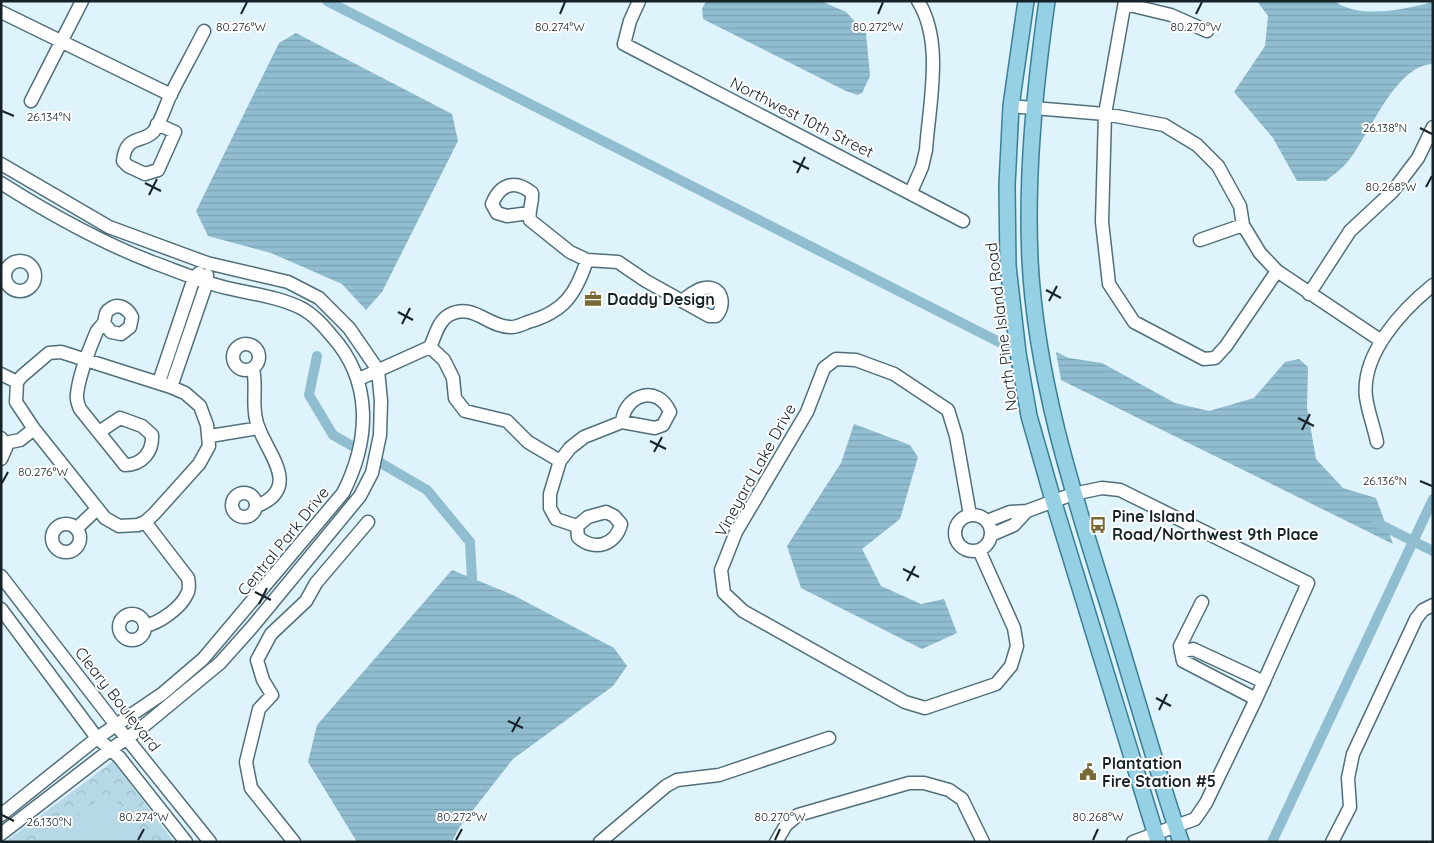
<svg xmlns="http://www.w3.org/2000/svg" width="1434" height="843" viewBox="0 0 1434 843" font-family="Quicksand,sans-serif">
  <defs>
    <pattern id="park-crowns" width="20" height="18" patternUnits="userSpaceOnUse" patternTransform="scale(1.25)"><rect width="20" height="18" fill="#b7d9e7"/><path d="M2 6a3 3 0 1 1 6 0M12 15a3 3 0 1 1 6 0" fill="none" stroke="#9cbac6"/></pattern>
    <pattern id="water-rules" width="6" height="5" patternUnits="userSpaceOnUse" patternTransform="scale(1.25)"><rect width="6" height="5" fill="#90bdcf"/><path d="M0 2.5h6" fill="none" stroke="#7ba2b2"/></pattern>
  </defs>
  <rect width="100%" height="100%" fill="#def3fb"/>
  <path fill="url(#park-crowns)" d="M113,761L174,842H5Z"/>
  <path fill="#b7d9e7" d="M104,795L115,799L147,842H44Z"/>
  <path fill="url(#water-rules)" d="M706,1H821L846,12L866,33L870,76L862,93L857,95L846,91L703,19L702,9Z
    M1257,1H1335C1358,20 1406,9 1433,2V64C1395,65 1370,134 1349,160C1343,168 1334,174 1326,181H1297L1273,138L1234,92L1265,46L1268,16Z
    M296,33L452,114L458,141L382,292L366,310L342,284L271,253L208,236L196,211L279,43Z
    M1056,352L1069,358L1102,363L1175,403L1209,411L1254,398L1285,362L1299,359L1308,367L1307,407L1316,459L1343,488L1376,498L1393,544L1061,380Z
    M854,424L910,445L918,457L900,519L862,549L881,586L921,604L944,599L957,633L922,649L801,588L787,546L841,463Z
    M452,570L513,595L614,648L627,666L613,686L513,759L459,828L452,842H357L308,762L317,725Z"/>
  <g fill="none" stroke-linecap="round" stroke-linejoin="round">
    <path stroke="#90bdcf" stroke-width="10" d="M327,1L1007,346
      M317,356L309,395L333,435L354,447
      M379,462L427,490L470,542L472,579
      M1377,523L1433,551
      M1272,842L1433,499"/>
    <g stroke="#506f7b" stroke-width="15">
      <path id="minor" d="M639,1L630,21L624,44L963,221
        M1125,1L1105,114L1102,222L1109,284L1134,322L1204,359L1215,358L1226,346L1277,271
        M1125,4L1171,15L1207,31
        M1,12L171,95
        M31,101L82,1
        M1011,106L1105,114L1164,125L1197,145L1218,166L1240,206L1243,225L1260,253L1277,271L1380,340
        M157,124L175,132L158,170L145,174L128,166L123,161C126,133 143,144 154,131C161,121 165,107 170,96C181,74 193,53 204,31
        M1,164L109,227L207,263L288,282L319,298L349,328L378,370L381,401L380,435L372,473L360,496L253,626L220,663L140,729L110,750L1,834
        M1,183C50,214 98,241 152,262C177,271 202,282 227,288C253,294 280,297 303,309C315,316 323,325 331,335C373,381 370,440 343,493L203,659L162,694L97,738L1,815
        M911,192L922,167L926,150C929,104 944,42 918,1
        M529,213L507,216L497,213L492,204C500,184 515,179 532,193C533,203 528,210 530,220L570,252L587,260L618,262L646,281L709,316H716C726,306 723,286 705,288C698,288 689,296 683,300
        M1200,240L1243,225
        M5 276a15 15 0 1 1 30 0a15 15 0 1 1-30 0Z
        M1309,294L1350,231L1393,191L1418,158L1433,127
        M233 357a13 13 0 1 1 26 0a13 13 0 1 1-26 0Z
        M430,347C435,337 438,321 449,315C473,302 488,327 510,327C515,328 523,324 528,322C564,312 576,294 587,260
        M430,347L444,360L453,378L455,398L465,411L507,421L528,442L560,461
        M61,352L171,387L185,393L200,406L207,425L209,446L199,464L154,514L145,522L138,525L119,526L105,518L34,429L16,402L17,382L22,376L49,353Z
        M253,369C257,386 252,402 256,419C261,448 306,486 257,506
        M1,374L17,382
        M359,379L430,347
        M159,382L194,278L199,273
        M171,387L207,282V275
        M99,432L120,418L142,426L152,435C153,452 142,465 125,465L80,409C78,404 76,400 77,394C79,376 90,347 97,331C99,328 103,325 104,322C106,317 104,312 110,309C119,302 128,309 132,317L130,327L121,334L111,332L104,323
        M210,436L259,428
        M1,438L6,448L1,459
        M1377,442C1374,427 1368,412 1366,397C1361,354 1402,310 1433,285
        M5,443L20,440L34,429
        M232 505a12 12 0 1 1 24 0a12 12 0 1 1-24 0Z
        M970,515L956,436L948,410L894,374L856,360L836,359L824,368L807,412L736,532L721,570L724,593L743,611L905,702L925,708L996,684L1011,666L1017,646L1014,628L979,550
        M955 533a18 18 0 1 1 36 0a18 18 0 1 1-36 0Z
        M987,521L1010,512L1027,511L1073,494L1102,488L1120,490L1308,583L1256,699L1206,803L1195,819L1133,842
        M145,522L188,578C189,583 190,589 187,594C181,608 159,623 145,626
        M52 538a14 14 0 1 1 28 0a14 14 0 1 1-28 0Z
        M577,526L588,517L606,512L614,516L621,524C616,545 594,552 578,537L577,526L556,519L550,508V494L560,461L570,448L584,437L622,422L655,428L663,425L670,412C658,384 625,394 622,422
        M77,528L97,509
        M991,535L1014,525L1027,511
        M1,576L116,725L210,842
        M1202,602L1180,646L1183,661L1256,699
        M1,609L97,738L119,757L186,842
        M119 627a13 13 0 1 1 26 0a13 13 0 1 1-26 0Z
        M1181,652L1193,649L1264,682
        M294,842L251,788L246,762L259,709L272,695L263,680L257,660L271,634L306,601L316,583L368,522
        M600,842L666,786L677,780L719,775L829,738
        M776,842L786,825L798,815L909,783H924L949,790L962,799L983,842
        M1332,842L1350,807L1348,778L1353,754L1416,619L1423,610L1433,605"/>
    </g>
    <g stroke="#3a7f97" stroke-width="18">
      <path id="major" d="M1026,1L1011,106L1007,185L1008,266L1018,353L1029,416L1053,500L1158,842
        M1047,1C1035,87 1026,173 1030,260C1036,378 1072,490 1107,601C1132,681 1154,762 1181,842"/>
    </g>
    <use href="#minor" stroke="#fff" stroke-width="12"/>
    <use href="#major" stroke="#95d0e5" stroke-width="15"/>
  </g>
  <path fill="none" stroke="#152227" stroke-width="2" d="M241,14L247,2M560,14L565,2M878,14L883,2M1196,14L1202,2M2,111L14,116M1420,128L1432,134M793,161L809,169M797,173L805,157M145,183L161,191M1426,187L1432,176M149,195L157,179M1046,290L1061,298M1049,301L1057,286M398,312L413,320M402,324L410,308M1298,418L1314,426M1302,430L1310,414M650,441L666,449M654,452L662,437M1420,481L1432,486M2,483L8,472M903,569L919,577M907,581L915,566M255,592L271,600M259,604L267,588M1156,698L1171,706M1159,710L1167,694M508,721L523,728M512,732L520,717M2,815L14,821M138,840L144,829M456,840L462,829M775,840L780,829M1093,840L1098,829"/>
  <defs>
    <g id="office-bare" transform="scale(1.35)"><path d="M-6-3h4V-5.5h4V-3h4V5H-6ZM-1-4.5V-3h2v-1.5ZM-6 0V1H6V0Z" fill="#776836" stroke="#fff" stroke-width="2.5" paint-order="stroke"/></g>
    <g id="bus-bare" transform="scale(1.35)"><path d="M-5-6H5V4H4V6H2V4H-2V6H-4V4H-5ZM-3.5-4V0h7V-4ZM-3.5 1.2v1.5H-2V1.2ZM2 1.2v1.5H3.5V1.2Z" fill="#776836" stroke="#fff" stroke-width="2.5" paint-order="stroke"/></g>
    <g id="civic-bare" transform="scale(1.35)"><path d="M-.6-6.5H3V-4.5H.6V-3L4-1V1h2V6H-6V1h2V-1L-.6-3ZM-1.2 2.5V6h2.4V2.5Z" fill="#776836" stroke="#fff" stroke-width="2.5" paint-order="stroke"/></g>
  </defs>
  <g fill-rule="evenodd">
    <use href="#office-bare" x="593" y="299"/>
    <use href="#bus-bare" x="1098" y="525"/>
    <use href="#civic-bare" x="1088" y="772"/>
  </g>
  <g text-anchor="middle" stroke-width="4" stroke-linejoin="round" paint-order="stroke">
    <g font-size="16" fill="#152227" stroke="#fff">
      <text transform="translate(802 117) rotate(27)" y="6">Northwest 10th Street</text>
      <text transform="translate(1001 327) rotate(-97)" y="6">North Pine Island Road</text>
      <text transform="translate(755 470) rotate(-61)" y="6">Vineyard Lake Drive</text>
      <text transform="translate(283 541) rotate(-51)" y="6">Central Park Drive</text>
      <text transform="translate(118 699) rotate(52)" y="6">Cleary Boulevard</text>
    </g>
    <g font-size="16" font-weight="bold" fill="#152227" stroke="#fff" text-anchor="start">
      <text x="607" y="305">Daddy Design</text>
      <text x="1112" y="522">Pine Island<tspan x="1112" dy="18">Road/Northwest 9th Place</tspan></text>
      <text x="1102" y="769">Plantation<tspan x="1102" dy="18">Fire Station #5</tspan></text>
    </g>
  </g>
  <g font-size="12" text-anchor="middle" fill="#152227" stroke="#fff" stroke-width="4" stroke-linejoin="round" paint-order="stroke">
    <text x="241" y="31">80.276°W</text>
    <text x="560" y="31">80.274°W</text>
    <text x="878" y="31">80.272°W</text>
    <text x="1196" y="31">80.270°W</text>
    <text x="49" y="121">26.134°N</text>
    <text x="1385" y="132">26.138°N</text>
    <text x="1391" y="191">80.268°W</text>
    <text x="43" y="476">80.276°W</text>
    <text x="1385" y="485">26.136°N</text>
    <text x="144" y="821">80.274°W</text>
    <text x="462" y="821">80.272°W</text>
    <text x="780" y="821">80.270°W</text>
    <text x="1098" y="821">80.268°W</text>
    <text x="49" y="826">26.130°N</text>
  </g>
  <rect width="1434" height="843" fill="none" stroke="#152227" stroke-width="5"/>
</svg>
